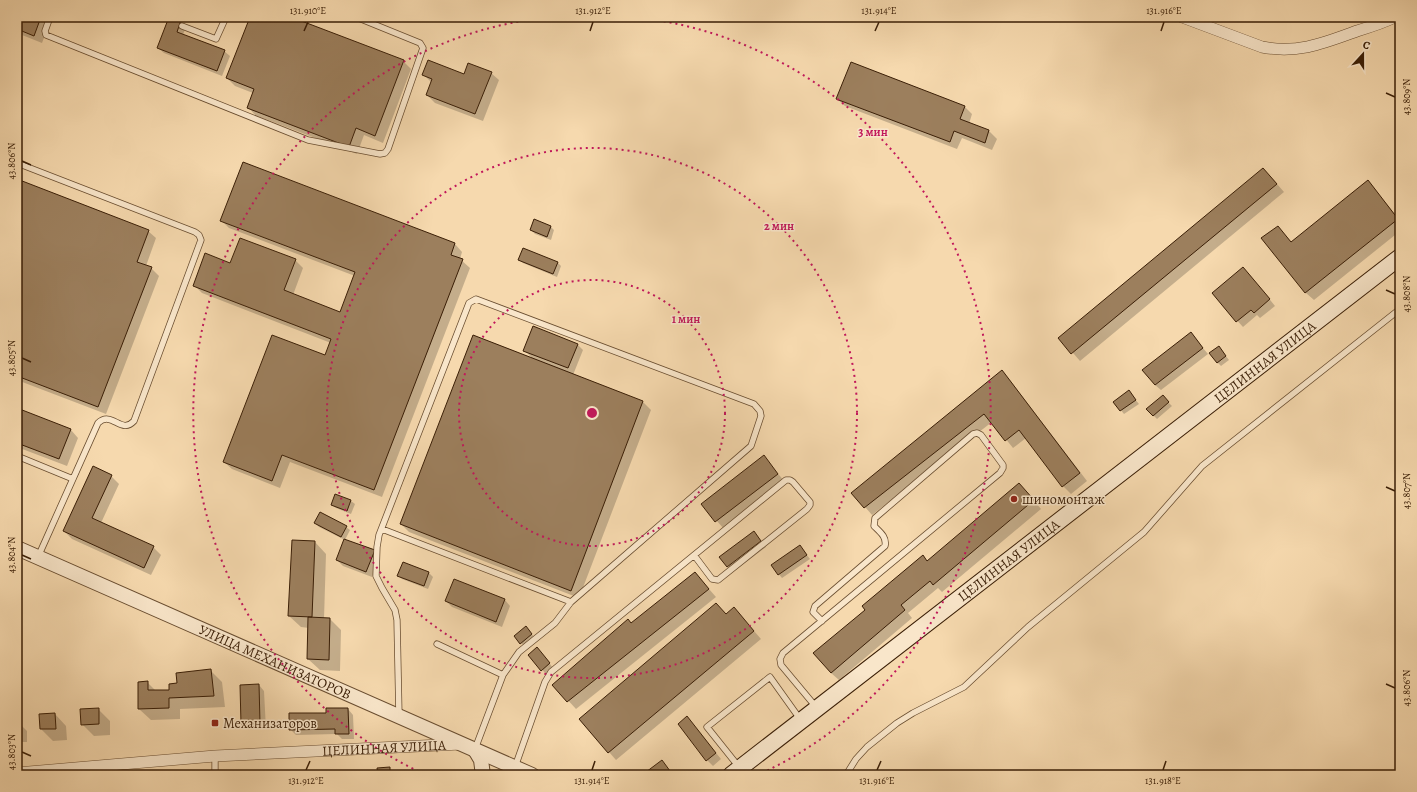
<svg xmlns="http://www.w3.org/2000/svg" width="1417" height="792" viewBox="0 0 1417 792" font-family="Alegreya,serif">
  <rect width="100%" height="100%" fill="#f6d9ae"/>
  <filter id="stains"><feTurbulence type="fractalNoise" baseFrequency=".005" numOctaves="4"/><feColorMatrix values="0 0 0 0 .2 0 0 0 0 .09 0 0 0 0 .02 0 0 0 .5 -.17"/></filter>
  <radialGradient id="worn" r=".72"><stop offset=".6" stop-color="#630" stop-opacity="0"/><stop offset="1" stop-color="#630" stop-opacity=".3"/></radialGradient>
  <path fill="#0003" d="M17,17H52L42,43L17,33Z
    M170,17L181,21L186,26L183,35L224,51L230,56L222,76L164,53L158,48Z
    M251,17H288L403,61L411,69L383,143L364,135L357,154L255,115L248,107L253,93L235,86L227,78Z
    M491,73L499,80L483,121L435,103L427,95L432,83L424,75H465Z
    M837,99L965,107L972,114L969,124L989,131L997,139L992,150L962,138L957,149L845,106Z
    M1271,177L1284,192L1080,361L1060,338Z
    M17,180L148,231L156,238L146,266L151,268L159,276L106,414L17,380Z
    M1368,182L1400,220V231L1314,300L1306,293L1263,238L1278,227L1292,243Z
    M221,220L455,244L462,252L460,259L470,268L382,497L290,462L280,488L232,469L224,462L326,356L331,343L202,293L194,285L231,264L295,260L303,268L293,295L341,313L355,276L229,228Z
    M551,227L554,230L551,240L535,234L531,230Z
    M519,260L557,262L561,266L557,277L523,263Z
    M1249,274L1275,306L1260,318L1257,315L1243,327L1213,294Z
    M1191,334L1208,354L1161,390L1155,385Z
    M577,344L583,350L573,375L643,402L651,410L579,598L409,532L401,524L533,359L525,351Z
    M1219,347L1229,360L1221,366L1217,362Z
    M1002,371L1009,379L1087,481L1071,494L1063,486L1026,438L1013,448L992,422L872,515L853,493Z
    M1129,392L1139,404L1124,414L1115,403Z
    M1166,400L1172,406L1157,419L1153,415Z
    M17,409L71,430L78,438L67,466L17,447Z
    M764,457L785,482L724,529L702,504Z
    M111,476L119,484L101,523L153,547L161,555L151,575L72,539L64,531Z
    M1027,492L1041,509L942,592L938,588L908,613L912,618L839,680L831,673L866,610L928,562Z
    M336,495L351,501L355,504L351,514L336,508L332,505Z
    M315,523L346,527L350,530L345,540L374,551L380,557L372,577L343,566L337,560L345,540L319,527Z
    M754,532L766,547L733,572L728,566Z
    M315,542L326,554L324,619H330L341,630L340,671L320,670L308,659L309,628L301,627L289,616Z
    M803,550L810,559L782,578L772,566Z
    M403,563L429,573L433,577L428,589L402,579L399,576Z
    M695,573L716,597L576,709L554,685Z
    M454,580L505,600L510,606L502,627L452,607L446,601Z
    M726,615L741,616L761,639L616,760L580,719Z
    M529,631L535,638L524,646L521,643Z
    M541,652L553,668L546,674L529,655Z
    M210,670L222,682L225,707L180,709V719L151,720L139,709L147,682L156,691H170Z
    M259,685L264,691L266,729H248L242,723Z
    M98,709L110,721V735L94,736L82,724Z
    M348,709L353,715L354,739H342L337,734L296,735L290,729L327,714Z
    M55,714L66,726L67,740L53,741L41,729L40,715Z
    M687,717L721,759L713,766L707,760Z
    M17,721L27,731V742H17Z
    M389,768L396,775H379Z"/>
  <path fill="#9c7f5d" stroke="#3a1e06" d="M17,17H41L34,36L17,29Z
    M169,17H174L181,20L177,32L225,50L217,71L157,48Z
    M250,17H291L404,60L375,136L356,128L349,147L247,108L254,89L226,78Z
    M428,60L464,74L468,63L492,72L475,114L426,95L432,79L422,75Z
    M851,62L965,106L960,119L989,130L985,143L954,131L950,142L836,99Z
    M243,162L455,243L451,255L463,259L374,490L282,455L272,481L223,462L272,335L325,355L331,339L193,286L205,253L230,263L240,238L296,259L284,290L340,312L355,272L220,221Z
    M1263,168L1277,184L1071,354L1058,338Z
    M17,179L149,230L137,262L152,267L98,407L17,376Z
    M1368,180L1398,219L1305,293L1261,238L1278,226L1291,242Z
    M534,219L551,226L547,237L530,230Z
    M523,248L558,262L553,274L518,260Z
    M1243,267L1270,299L1254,313L1251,310L1236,322L1212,293Z
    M533,326L578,344L568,368L523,351Z
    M1191,332L1203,348L1155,385L1142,370Z
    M473,335L643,401L571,591L400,524Z
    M1219,346L1226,356L1217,363L1209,353Z
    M1002,370L1080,473L1062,487L1019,430L1005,441L984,414L864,508L851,493Z
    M1129,390L1136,400L1120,411L1113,402Z
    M1163,395L1169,402L1153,416L1146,409Z
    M17,408L71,429L59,459L17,443Z
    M764,455L778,474L715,522L701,504Z
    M93,466L112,475L92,518L154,546L144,568L63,531Z
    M1019,483L1034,500L933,585L930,581L901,605L905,610L831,673L813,653L865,610L862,606L923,555L927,561Z
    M335,494L351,500L347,511L331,505Z
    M320,512L347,526L341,537L314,523Z
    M754,531L761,541L727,567L719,557Z
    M344,539L375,550L366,572L336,560Z
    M292,540L315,541L312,617L288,616Z
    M800,545L807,555L778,575L771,565Z
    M403,562L429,572L424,586L397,576Z
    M695,572L709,589L567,702L552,685L628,619L631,623Z
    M454,579L505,599L496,622L445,601Z
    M716,603L726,614L734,607L754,631L608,753L579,719Z
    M308,617L330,618L329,660L307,659Z
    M526,626L532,634L520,644L514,636Z
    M537,647L550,663L541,671L528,655Z
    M211,669L214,696L169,698V708L138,709V682L148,681V690H169V684L177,683L176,673Z
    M259,684L260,723L241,724L240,685Z
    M99,708V724L81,725L80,709Z
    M326,708H348L349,734H335V729L289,730V713H326Z
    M55,713L56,729H40L39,714Z
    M687,716L716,753L706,761L678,724Z
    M662,760L673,775H642Z
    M390,767V775H378L377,768Z"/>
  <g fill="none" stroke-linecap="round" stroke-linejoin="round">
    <g stroke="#694d30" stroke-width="7">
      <path id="service" d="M50,17L45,31L46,35L308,140L380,154L385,153L388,149L423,48L420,43L356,17
        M182,26L216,39L226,17
        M17,163L195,232L199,235L201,240L134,421C121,435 112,410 98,423L38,557
        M17,456L73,479
        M382,529L571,602
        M437,644L503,675
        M816,707L781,665L780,659L783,653L1000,473L1003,468V465L981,435L977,433L973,434L875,518L874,526C880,532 887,537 885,546L815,606L813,612L822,621
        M399,716L397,620L395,610L382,588L376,576L377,547L379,535L469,303L476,299L754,404L760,411L761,416L751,446L571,602L555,623L519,652L503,675L475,749
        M515,767L545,682L551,672L786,480H790L793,482L810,502V505L807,509L718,580L712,579L694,555
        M739,767L707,727L770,677L800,719
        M295,774V775
        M215,775V756
        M846,775L856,759L867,747L897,723L913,713L964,687L1028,627L1144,532L1202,466L1400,309"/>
    </g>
    <g stroke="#694d30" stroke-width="12">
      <g id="minor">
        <path d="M1182,17L1262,47C1298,54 1324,43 1357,31C1370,27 1383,23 1395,17"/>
        <path id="s1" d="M17,773L215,756L461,744"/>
      </g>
    </g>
    <g stroke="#694d30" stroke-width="16">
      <g id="tertiary">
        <path id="s2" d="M17,548L532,775"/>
        <path d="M475,750L481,760L483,775"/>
      </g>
    </g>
    <g stroke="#3a1e06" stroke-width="18">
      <g id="secondary">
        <path id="s3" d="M731,775L1400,257"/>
      </g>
    </g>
    <use href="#service" stroke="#f9e6ca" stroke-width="5.5"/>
    <use href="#minor" stroke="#f9e6ca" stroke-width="11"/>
    <use href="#tertiary" stroke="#f9e6ca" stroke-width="14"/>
    <use href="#secondary" stroke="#f9e6ca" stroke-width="16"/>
  </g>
  <path fill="none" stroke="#3a1e06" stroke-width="1.5" d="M304,31L308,22M590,31L593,22M875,31L879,22M1161,31L1164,22M1386,93L1395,97M22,161L31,165M1386,290L1395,294M22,358L31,362M1386,487L1395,491M22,555L31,559M1386,684L1395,688M22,752L31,756M306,770L310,761M592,770L595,761M877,770L881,761M1163,770L1166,761"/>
  <g fill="none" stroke="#c2185b" stroke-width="2" stroke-dasharray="2 4">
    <circle cx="592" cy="413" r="133"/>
    <circle cx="592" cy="413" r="265"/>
    <path d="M424 774A398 398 0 0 1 550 17M634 17A398 398 0 0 1 760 774"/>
  </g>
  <g fill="#8f2418" stroke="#f9e6ca" stroke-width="1.5">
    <circle cx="1014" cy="499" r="4"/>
    <rect x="211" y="719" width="8" height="8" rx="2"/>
  </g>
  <g text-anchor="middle" stroke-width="3" stroke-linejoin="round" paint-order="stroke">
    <g font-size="14" fill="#3a1e06" stroke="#f9e6ca">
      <text dy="5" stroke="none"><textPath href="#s3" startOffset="675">ЦЕЛИННАЯ УЛИЦА</textPath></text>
      <text dy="5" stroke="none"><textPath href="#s3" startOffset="351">ЦЕЛИННАЯ УЛИЦА</textPath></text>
      <text dy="5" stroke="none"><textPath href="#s2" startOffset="282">УЛИЦА МЕХАНИЗАТОРОВ</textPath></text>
      <text dy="5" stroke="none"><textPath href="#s1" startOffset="368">ЦЕЛИННАЯ УЛИЦА</textPath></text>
    </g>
    <g font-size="14" fill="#3a1e06" stroke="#f9e6ca" text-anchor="start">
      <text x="1022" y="504">шиномонтаж</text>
      <text x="223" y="728">Механизаторов</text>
    </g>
  </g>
  <circle cx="592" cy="413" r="6" fill="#c2185b" stroke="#f9e6ca" stroke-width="2"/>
  <g font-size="12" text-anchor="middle" font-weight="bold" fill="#c2185b" stroke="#f9e6ca" stroke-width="3" stroke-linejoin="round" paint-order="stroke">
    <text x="873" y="136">3 мин</text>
    <text x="779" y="230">2 мин</text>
    <text x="686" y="323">1 мин</text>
  </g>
  <rect width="1417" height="792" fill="none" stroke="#f6d9ae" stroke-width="44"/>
  <g transform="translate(1363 54) rotate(21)" stroke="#f9e6ca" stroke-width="3" paint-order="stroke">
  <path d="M0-3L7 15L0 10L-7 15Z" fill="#3a1e06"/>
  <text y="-6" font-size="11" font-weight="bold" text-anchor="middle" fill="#3a1e06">С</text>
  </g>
  <rect x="22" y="22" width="1373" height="748" fill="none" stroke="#3a1e06" stroke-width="1.5"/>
  <g font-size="10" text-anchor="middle" fill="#3a1e06">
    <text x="308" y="14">131.910°E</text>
    <text x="593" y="14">131.912°E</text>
    <text x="879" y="14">131.914°E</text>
    <text x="1164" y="14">131.916°E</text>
    <text transform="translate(1406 97) rotate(-90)" y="4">43.809°N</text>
    <text transform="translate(11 161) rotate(-90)" y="4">43.806°N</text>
    <text transform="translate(1406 294) rotate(-90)" y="4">43.808°N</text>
    <text transform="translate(11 358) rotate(-90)" y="4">43.805°N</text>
    <text transform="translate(1406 491) rotate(-90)" y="4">43.807°N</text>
    <text transform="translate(11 555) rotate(-90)" y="4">43.804°N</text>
    <text transform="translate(1406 688) rotate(-90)" y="4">43.806°N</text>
    <text transform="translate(11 752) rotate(-90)" y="4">43.803°N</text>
    <text x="306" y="784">131.912°E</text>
    <text x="592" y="784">131.914°E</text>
    <text x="877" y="784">131.916°E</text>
    <text x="1163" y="784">131.918°E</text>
  </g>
  <rect width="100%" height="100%" filter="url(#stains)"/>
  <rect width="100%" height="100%" fill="url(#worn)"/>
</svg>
